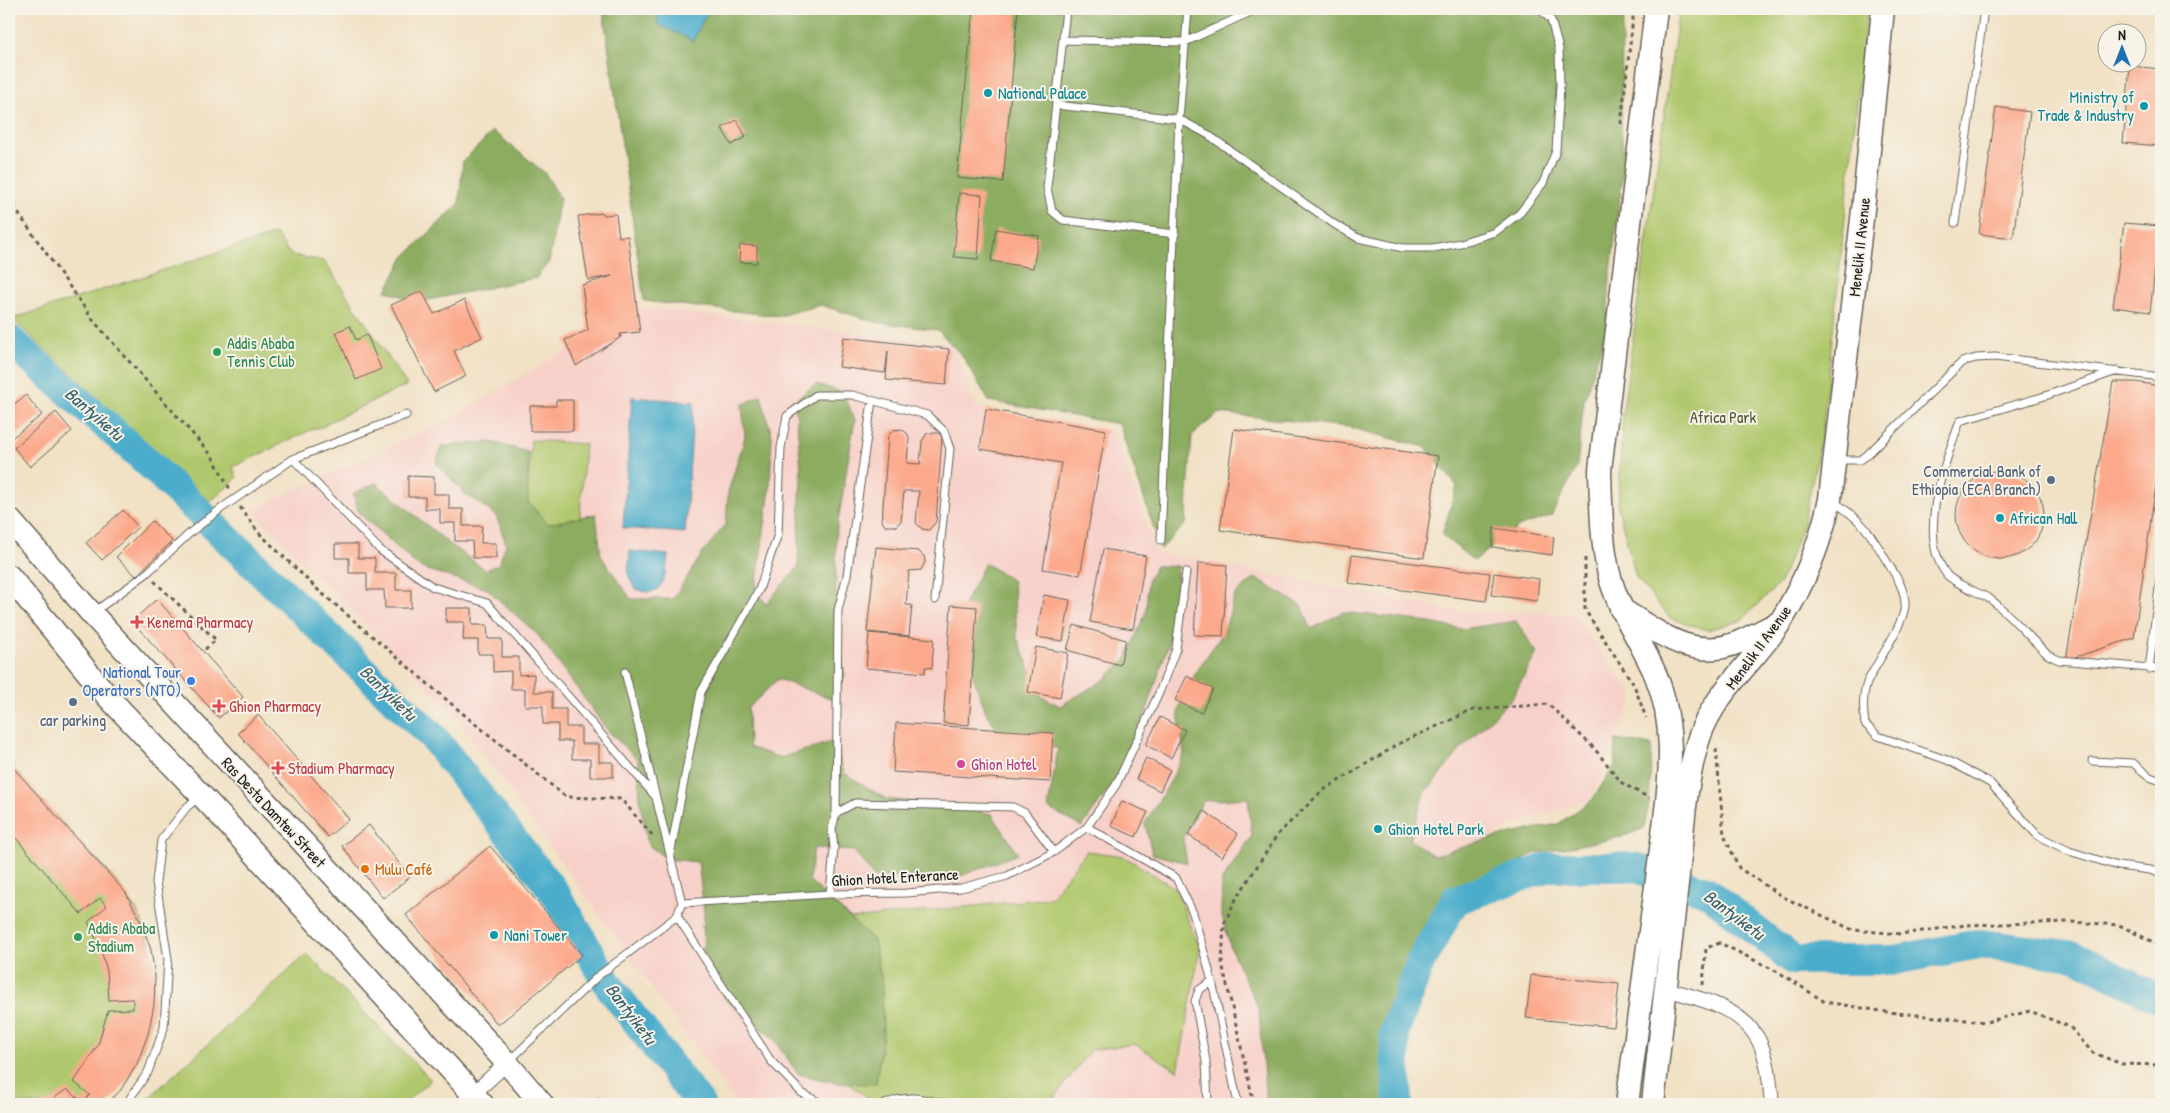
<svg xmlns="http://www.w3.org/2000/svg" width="2170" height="1113" viewBox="0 0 2170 1113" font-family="'Patrick Hand',sans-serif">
  <rect width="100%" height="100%" fill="#f7f3e8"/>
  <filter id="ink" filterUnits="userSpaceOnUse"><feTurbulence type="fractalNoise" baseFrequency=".02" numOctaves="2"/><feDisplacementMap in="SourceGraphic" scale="10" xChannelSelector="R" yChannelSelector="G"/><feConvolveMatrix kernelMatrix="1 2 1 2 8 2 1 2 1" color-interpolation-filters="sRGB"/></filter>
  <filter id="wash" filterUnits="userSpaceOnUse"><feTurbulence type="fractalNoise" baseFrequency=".0096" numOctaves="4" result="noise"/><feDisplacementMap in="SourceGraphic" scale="20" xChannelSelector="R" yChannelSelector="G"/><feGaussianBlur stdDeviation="1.12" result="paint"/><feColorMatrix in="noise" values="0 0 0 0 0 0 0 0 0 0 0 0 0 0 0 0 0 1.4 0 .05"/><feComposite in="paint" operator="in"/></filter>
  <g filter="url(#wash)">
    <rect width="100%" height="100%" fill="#f1e1c5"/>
    <path fill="#f7d1c9" d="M641,307L951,344L977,407L1112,430L1157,552L1450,610L1573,614L1634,697L1591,799L1510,826L1437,874L1369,1104H736L455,715L251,510L438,425Z"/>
    <path fill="#b0c86d" stroke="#667244" d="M1679,9H1867L1822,434L1803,525L1780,583L1740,621L1707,630L1670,618L1636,577L1618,507L1623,409Z
      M275,234L291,255L324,261L407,385L325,424V426L313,429L233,467L237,478L210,502L12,319Z
      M531,440L585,444L578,545L524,542Z
      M9,763C32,789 56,816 80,842C95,858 112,875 125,893C153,929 160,979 150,1023C143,1055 130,1082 106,1104H9Z
      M1087,851L1123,856L1175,888L1200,948L1178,1071L1135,1044L1090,1050L1050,1104H878L769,1030L700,926L836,905L851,919L1050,898Z
      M307,954L431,1080L403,1104H142Z"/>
    <path fill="#8cac60" stroke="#54643e" d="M603,9H1625L1622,33L1621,125L1624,162L1610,280L1606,333L1584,400L1577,467L1551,516L1520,526L1474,561L1442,535L1457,486L1425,447L1348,427L1219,413L1192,435L1186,524L1161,549L1119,424L989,401L963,357L938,330L875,322L821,305L779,316L644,301Z
      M493,131L545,173L560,198L549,262L536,278L419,302L386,291L404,257L459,204L463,161Z
      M816,384L842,392L855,419L836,534V595L839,647L845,676L833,699L778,679L748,708L749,747L780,758L834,741L844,773L886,799L951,806L992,814L1018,854L955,878L874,877L854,851L814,848L809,880L874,941L882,983L883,1036L876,1084L837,1083L798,1074L774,1039L726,1000L703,957L704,912L698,862L667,859L648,845L640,802L638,760L608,731L538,635L487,589L419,567L359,513L353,494L376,483L452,546L486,570L499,564L506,544L496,515L465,494L436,463L442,446L491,442L528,452V502L548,524L596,514L601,556L631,599H673L704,551L726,524L728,492L745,437L742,405L761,395L772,436L770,489L756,588L766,604L798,567L801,469L795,400Z
      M985,563L1013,581L1017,638L1041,696L1060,706L1104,680L1126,659L1146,612L1148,580L1156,566H1178L1174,627L1139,734L1114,782L1082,827L1048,808L1058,748L1009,745L987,715L968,661L965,603Z
      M1255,578L1302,606L1311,629L1343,612L1412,620L1462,629L1516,621L1537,653L1512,698L1462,748L1424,794L1410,840L1434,856L1493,838L1558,824L1592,800L1615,765L1616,740L1652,745L1649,804L1644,828L1622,837L1533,854L1473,888L1428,935L1407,1005V1070L1404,1104H1266L1259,1010L1231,949L1221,912L1222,880L1252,836L1248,798L1203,801L1183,839L1187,863L1152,854L1145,823L1170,782L1184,754L1178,711L1197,670L1224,632L1235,595Z"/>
    <path fill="#4cadcb" stroke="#346474" d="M663,9H709L693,41L656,23Z
      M632,397L694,402L685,533L623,528Z
      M630,551L668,555C666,576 663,602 634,588L628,574Z"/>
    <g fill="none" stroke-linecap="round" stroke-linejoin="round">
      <path stroke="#4cadcb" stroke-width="30" d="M9,339L144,459L433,737L555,893L609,986L700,1104
        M1398,1104L1394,1033L1420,963L1455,900L1549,867H1633L1706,891L1793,960H1894L1979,944L2075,956L2161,1000"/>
    </g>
    <g id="blocks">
      <path fill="#fca88a" d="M973,9H1018L1003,182L957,178Z
        M2130,66L2161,69V146L2123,143Z
        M1996,107L2030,112L2013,238L1979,234Z
        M737,120L746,137L731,145L722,128Z
        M959,193L982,195L978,259L954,257Z
        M603,213L604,215L616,214L619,237L628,236L640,332L620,334L621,337L576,366L565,340L588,330L582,285L612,276L588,280L578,216Z
        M2124,223L2160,226L2150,312L2113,307Z
        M996,229L1039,236L1033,268L991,261Z
        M740,245L757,246V263L739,262Z
        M422,291L434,314L464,300L482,337L454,351L466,376L434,392L391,305Z
        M350,326L356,340L367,335L381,369L356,380L336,332Z
        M844,337L949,349L946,385L886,380L888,351L885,373L839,367Z
        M9,382L14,388L9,393Z
        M2113,382H2135L2161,386V449L2134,638L2066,660Z
        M26,395L42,415L9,440V408Z
        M556,400H573V431H530V406H556Z
        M986,409L1106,430L1080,575L1043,569L1061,463L980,449Z
        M56,412L72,431L30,467L14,448Z
        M901,429L907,433L909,437L907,463L920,464L922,441L927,433H939L942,437L936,522L929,530L922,529L916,523L919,491H904L901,521L896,526H885L882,521L888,436L893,430Z
        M1234,429L1438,456L1424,558L1220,530Z
        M1956 515a44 44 0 1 1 88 0a44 44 0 1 1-88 0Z
        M408,476L434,477V494H449V509H463V526H482L481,543H496V558H473L472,541H455V523H440V509H425V497H408Z
        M123,510L138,527L102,560L86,543Z
        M152,521L172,541L136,576L116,557Z
        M1494,528L1554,537L1552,555L1492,547Z
        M335,544H358V558H375V573H396V590H411V608H385L384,590H367V573H349V558H335Z
        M876,547L918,551L924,556L925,562L921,570L909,571L906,605H912L909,636L867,632Z
        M1103,549L1146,556L1133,629L1090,622Z
        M1352,555L1490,573L1486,601L1348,583Z
        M1198,563L1227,565L1223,636L1194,635Z
        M1494,573L1539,579L1537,601L1491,595Z
        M1044,595L1070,600L1063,641L1036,637Z
        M157,599L243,697L219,718L132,621Z
        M951,605L977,607L969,725L943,723Z
        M446,608H472V625H487L488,639H502V657H519V675L534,674V692H552V709H566V727H581V744H599V762H613V777H590V759H572V741H558V724H543V706H525V689H511V671L493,672V654H478V640H463L464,622H446Z
        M1074,625L1126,640L1120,665L1067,650Z
        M869,633L934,639L932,668L925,667V673L866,668Z
        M1036,647L1068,653L1060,698L1028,692Z
        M1187,676L1213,689L1201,713L1175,700Z
        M258,715L349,819L328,837L238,733Z
        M1160,717L1185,730L1171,758L1146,745Z
        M896,723L1053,733L1050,782L893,772Z
        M1146,758L1170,770L1160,791L1136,779Z
        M9,763L126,893L142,924L151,950L155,976L154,1005L148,1034L137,1064L120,1091L106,1104H40L50,1101L67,1089L82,1102L90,1095L74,1082L98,1045L108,1010L133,1009V999L109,1000L107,971L101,950L88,922L107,906L100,898L81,914L9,830Z
        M1122,801L1148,812L1136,837L1111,826Z
        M1204,811L1238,834L1222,857L1188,835Z
        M369,825L410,877L383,898L342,846Z
        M490,846L582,955L498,1025L406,915Z
        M1531,975L1619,984L1614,1027L1526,1018Z
        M599,1098L605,1104H592Z"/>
    </g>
  </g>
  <g filter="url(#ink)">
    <use href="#blocks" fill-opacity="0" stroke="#676157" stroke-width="1"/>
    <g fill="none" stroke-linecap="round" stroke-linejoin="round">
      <g stroke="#676157" stroke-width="9">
        <path id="lane" d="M1066,9L1047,188L1052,211L1063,220L1175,234
          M1064,40L1185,42L1257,9
          M1056,105L1179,119L1207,134L1334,224L1358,238L1403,248H1433L1460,243L1495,232L1520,213L1543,183L1556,151L1560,85L1559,49L1551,20L1540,9
          M1955,223L1984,9
          M2117,371L2045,396L1960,421C1945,462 1916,536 1947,575C1955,584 1978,592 1990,599C2009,613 2030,638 2048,655L2059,660L2161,669
          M293,459L380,550L433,587L487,603L655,796
          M1838,460H1860L1866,456L1962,362L1976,358L1995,357L2161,377
          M1833,501C1861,520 1869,530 1886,560C1894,573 1903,585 1905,601C1907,622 1876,662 1867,683C1862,696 1863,711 1865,724L1878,736L1947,760L1990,783L2038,836L2069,851L2118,866L2150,870L2161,874
          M1161,540L1179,119L1188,9
          M94,612L146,574L191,532L222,508L293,459L406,415
          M2149,669L2161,572
          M625,672L682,903
          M2092,761L2133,763L2150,777L2161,781
          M836,813L838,610L847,575L872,401
          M1087,827L1176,878L1193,913L1212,981L1238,1104
          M670,855L701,692L759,590L778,534L781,448L787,416L816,395H852L927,415L944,431L950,449L935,600
          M830,894L834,848L832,829L836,813L855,803L1013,807L1025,813L1054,852
          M677,916L771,1061L802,1093L822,1104
          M509,1061L598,976L677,916L682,903L830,894L907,893L961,888L1007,876L1054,852L1087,827L1116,785L1159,693L1176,649L1186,572
          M126,1104L148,1072L164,1028L168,959L156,882L161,840L187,807L199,797
          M885,1104C908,1094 922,1098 945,1104
          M1208,1104L1206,1061L1195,1001L1199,990L1212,981"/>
      </g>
      <g stroke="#676157" stroke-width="16">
        <path id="street" d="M1665,989C1700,998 1748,1009 1762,1048C1769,1066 1770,1085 1772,1104
          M462,1104L507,1063"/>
      </g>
      <g stroke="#676157" stroke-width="25">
        <path id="primary" d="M9,519L92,614L507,1063L542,1104
          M9,576L108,697L217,812L482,1104
          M1621,609C1658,632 1693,662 1739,642C1751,637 1762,631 1774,625
          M1627,1104L1665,819C1671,771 1675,722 1656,676C1640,638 1615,607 1607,565C1601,534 1601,501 1600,470L1656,9
          M1653,1104C1661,1028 1669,952 1678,875C1683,830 1685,781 1699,738C1714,692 1756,660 1781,621C1804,584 1821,541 1830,499L1864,201L1883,9"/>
      </g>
      <path stroke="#676157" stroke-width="3" stroke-dasharray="4 4" stroke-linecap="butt" d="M1621,124L1634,9
        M9,200L93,320L212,456L231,491
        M9,494L15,501
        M240,507L258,532L317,589L468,718L566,797L621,799L653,836
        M1585,558V610L1634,685L1646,718
        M154,581L216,640L203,651
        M1716,749L1724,835L1739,868L1783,897L1853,930L1901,934L1966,925L2070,922L2119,925L2161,946
        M1703,985L1706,948L1720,943L1780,973L1825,1002L1887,1012L1986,1022L2030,1011L2070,1027L2093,1053L2122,1064L2161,1065
        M1254,1104L1222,963L1224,924L1236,899L1278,834L1322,791L1402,742L1473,710L1548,704L1593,747L1622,783L1649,798"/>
      <use href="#lane" stroke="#fff" stroke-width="7"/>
      <use href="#street" stroke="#fff" stroke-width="14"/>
      <use href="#primary" stroke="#fff" stroke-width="22"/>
    </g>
  </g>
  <g fill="#0f9aa8" stroke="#f7f3e8" stroke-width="2">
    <circle cx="988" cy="93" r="5"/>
    <circle cx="2144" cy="106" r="5"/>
    <circle cx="2000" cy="518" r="5"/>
    <circle cx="1378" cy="829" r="5"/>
    <circle cx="494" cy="935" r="5"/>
  </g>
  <g fill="#2e9e5b" stroke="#f7f3e8" stroke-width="2">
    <circle cx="217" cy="352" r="5"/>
    <circle cx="78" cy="937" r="5"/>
  </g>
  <g fill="#5c6f8a" stroke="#f7f3e8" stroke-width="2">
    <circle cx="2051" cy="480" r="5"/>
    <circle cx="73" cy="702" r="5"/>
  </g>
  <g fill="#e0444e" stroke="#f7f3e8" stroke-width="2">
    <path d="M134.5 614.5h5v5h5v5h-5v5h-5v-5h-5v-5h5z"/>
    <path d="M216.5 698.5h5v5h5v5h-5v5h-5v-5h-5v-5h5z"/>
    <path d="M275.5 760.5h5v5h5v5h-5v5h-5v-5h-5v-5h5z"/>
  </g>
  <circle fill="#3f7fe0" stroke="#f7f3e8" stroke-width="2" cx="191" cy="681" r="5"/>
  <circle fill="#d1479c" stroke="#f7f3e8" stroke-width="2" cx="961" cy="764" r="5"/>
  <circle fill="#e8710a" stroke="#f7f3e8" stroke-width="2" cx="365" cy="869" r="5"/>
  <g text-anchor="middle" stroke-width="4" stroke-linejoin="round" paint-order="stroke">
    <g font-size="16" fill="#0d838f" stroke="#f7f3e8" text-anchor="start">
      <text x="998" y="99">National Palace</text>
      <text x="2134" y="103" text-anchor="end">Ministry of<tspan x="2134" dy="18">Trade &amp; Industry</tspan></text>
      <text x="2010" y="524">African Hall</text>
      <text x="1388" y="835">Ghion Hotel Park</text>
      <text x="504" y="941">Nani Tower</text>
    </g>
    <g font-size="16" fill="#1c1c1c" stroke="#f7f3e8">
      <text transform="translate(1859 247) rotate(-84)" y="6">Menelik II Avenue</text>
      <text transform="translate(1758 647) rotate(-54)" y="6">Menelik II Avenue</text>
      <text transform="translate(274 812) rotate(47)" y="6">Ras Desta Damtew Street</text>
      <text transform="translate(895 877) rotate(-3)" y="6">Ghion Hotel Enterance</text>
    </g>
    <g font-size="16" fill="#27864d" stroke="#f7f3e8" text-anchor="start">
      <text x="227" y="349">Addis Ababa<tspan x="227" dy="18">Tennis Club</tspan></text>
      <text x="88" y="934">Addis Ababa<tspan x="88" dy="18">Stadium</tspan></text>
    </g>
    <g font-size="16" fill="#505838" stroke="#f7f3e8">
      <text x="1723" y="423">Africa Park</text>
    </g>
    <g font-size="16" fill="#4e5e75" stroke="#f7f3e8" text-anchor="end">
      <text x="2041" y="477">Commercial Bank of<tspan x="2041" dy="18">Ethiopia (ECA Branch)</tspan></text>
      <text x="73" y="726" text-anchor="middle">car parking</text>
    </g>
    <g font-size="16" fill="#be3a42" stroke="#f7f3e8" text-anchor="start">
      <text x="147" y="628">Kenema Pharmacy</text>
      <text x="229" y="712">Ghion Pharmacy</text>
      <text x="288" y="774">Stadium Pharmacy</text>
    </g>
    <g font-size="16" fill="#366cbe" stroke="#f7f3e8" text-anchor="end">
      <text x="181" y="678">National Tour<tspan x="181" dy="18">Operators (NTO)</tspan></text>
    </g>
    <g font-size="16" fill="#b23c85" stroke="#f7f3e8" text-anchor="start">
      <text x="971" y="770">Ghion Hotel</text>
    </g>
    <g font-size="16" fill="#c56008" stroke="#f7f3e8" text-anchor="start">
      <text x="375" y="875">Mulu Café</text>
    </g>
    <g font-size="18" font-style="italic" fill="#325d6b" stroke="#f7f3e8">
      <text transform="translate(94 414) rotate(41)" y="6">Bantyiketu</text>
      <text transform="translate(388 693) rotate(44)" y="6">Bantyiketu</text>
      <text transform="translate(1734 915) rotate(37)" y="6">Bantyiketu</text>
      <text transform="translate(631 1014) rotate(53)" y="6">Bantyiketu</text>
    </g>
  </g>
  <rect width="2170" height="1113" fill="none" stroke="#f7f3e8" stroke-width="30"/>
  <g transform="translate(2122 48)"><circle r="24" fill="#f7f3e8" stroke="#9f9d96"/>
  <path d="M0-4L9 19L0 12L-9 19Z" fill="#1f6fb2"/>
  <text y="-8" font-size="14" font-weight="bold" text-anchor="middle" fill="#1c1c1c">N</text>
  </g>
</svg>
